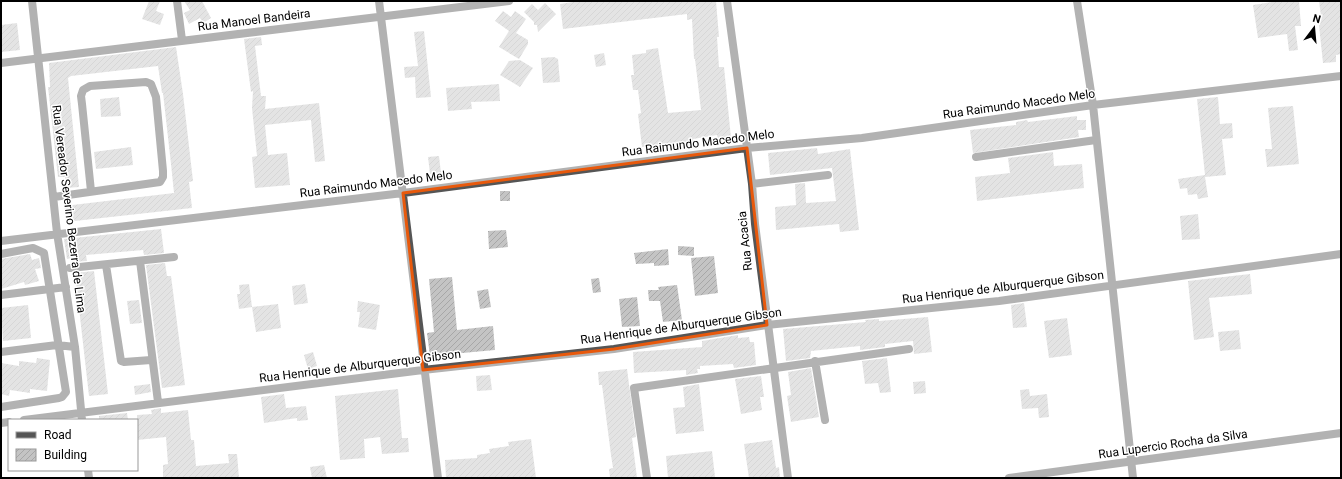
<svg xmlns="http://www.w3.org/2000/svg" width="1342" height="479" viewBox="0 0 1342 479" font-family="Roboto,sans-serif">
  <defs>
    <pattern id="building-hatch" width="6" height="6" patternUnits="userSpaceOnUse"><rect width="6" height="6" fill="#c4c4c4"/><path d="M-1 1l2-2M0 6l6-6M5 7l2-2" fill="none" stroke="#a7a7a7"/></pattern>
  </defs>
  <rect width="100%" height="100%" fill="#fff"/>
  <path fill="url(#building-hatch)" d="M149,1H160L156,11L164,14L160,25L142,19Z
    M184,1H202L211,18L203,23L200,18L189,24L184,13L190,10Z
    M579,1H716L719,37H717L719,67H724L731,138L718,140L717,135L693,139L694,145L658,149V145L642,147L638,114L641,113L638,90H633L631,75H634L632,55L646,53V50L658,48L668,113L701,110L695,59H694L692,19L687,20V14L563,29L560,4Z
    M1278,1H1299L1301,26H1295L1298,50L1289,51L1287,34L1258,38L1253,5Z
    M1319,1H1341V54L1336,55V62L1323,63L1318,16H1321Z
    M545,3L556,14L538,32L537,25H534V22L524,12L532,4L538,10Z
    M503,11L511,17L515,11L526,19L516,33L528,40V44L519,59L499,47L509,31L495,21Z
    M17,23L20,50L1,52V25Z
    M424,31L431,97L416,98L415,77L405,78L404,67L418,66L414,32Z
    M261,37L262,45L255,46L261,96H266L265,109L319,103L325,161L315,162L311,120L265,125L268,155L287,153L290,185L255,188L252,157L257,156L252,108L253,91L251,92L244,39Z
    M176,47L183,94L193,181L189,182L192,208L66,222L64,206L174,193L171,164L163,93H162L158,66L71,76L68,78L79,187L66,188L65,177H58L48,87H50L49,63Z
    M604,53L606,65L596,67L594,55Z
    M554,57L558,59L560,82L543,83L541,58Z
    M520,60L533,68L520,87L500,75L509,61Z
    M499,84L500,101L471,102L472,109L448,111L446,88Z
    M119,97L121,116L101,117L100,99Z
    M1218,97L1220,124L1232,123L1233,138L1222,139L1226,175L1205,177L1208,197L1198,199L1197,194L1188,195L1187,188L1180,189L1178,179L1205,175L1197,99Z
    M1293,106L1299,164L1267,167L1265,149H1272L1268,108Z
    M1077,116V120H1086V130H1078L1079,137L973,153L970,130L1016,125V122L1027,120L1028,122Z
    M131,147L133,165L96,169L94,152Z
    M817,148L818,154L850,149L859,230L840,232L839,224L776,230L775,207L796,205L795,184L805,183L806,203L836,201L832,168L770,175L768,153Z
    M1053,152L1054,166L1082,164L1084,188L977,201L975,177L1010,173L1008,158Z
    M439,156L441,173L430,174L428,157Z
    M500,191H510V201H500Z
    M1198,214L1200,239L1182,240L1180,216Z
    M161,229L164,253L144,255L143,250L86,255L87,261L73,262L72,258L67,259L64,239Z
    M506,230L508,247L489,249L488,231Z
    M678,246L694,247V256L678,255Z
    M668,249L669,265L654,266V263L636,264L634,253Z
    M30,254L32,260L39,258L41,268L35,269L39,281L25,285L24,282L1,289V259Z
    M714,256L718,293L695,296L691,258Z
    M165,263L167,276H171L185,385L162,388L146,265Z
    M94,271L108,394L89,396L75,273Z
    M1250,274L1252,294L1209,298L1214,337L1194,340L1188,281Z
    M452,277L457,330L493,326L495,350L430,356L427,333L434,332L429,279Z
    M599,278L601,292L593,293L591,279Z
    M249,284L252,307L239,309L237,294H240L239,285Z
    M305,284L308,303L294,305L292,286Z
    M677,285L682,320L663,322L660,301H649L648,290H659L658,287Z
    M488,289L491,307L480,309L477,291Z
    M637,297L640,326L622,327L619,299Z
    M139,300L142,323L130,324L127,301Z
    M358,301L380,305L376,330L358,327L360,312H357Z
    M1024,303L1027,327L1013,328L1011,305Z
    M278,304L281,328L256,332L252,307Z
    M28,305L31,338L3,341L1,308Z
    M928,317L932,352L914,354L913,341L885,344V347L860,350V346L811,351L810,358L786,361L783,329L866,322L865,320L879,319V321Z
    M1067,318L1072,355L1049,358L1044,321Z
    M1239,330L1241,349L1220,351L1218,332Z
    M738,335V338L749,337L750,342H754L756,365L734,368L733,364L700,366V369H697L698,373L686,375V370L634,373L633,352L702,347V341Z
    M313,352L317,366L308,369L304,355Z
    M37,358L50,360L47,391L30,389V393L10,390L9,396L1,394V363L19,366V361L36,363Z
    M887,358L891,392L880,393L878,383L865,384L862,361Z
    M811,368L819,417L791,422L787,396L791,395L788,372Z
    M627,369L636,437L632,438L637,478H610L609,469L613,468L611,455L602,385H599L598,372Z
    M490,375L492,390L477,391L476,376Z
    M761,376L764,397H760L762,410L741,414L735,379Z
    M925,381L926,393L914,394L913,382Z
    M150,384L151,392L135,395L134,386Z
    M699,384L704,431L676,434L673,408L685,407L683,387Z
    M398,389L402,438H408L409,452L382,454L380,437L364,439L365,458L340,460L335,396Z
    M1029,389L1030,396L1047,394L1049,417L1039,418L1038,408L1022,409L1020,390Z
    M284,394L286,408L306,406L308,420L297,421V418L264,423L261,397Z
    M161,408V413L188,410L191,440H194L196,466L229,463L228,454H237L239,478H230V477L163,478V465L168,464L166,437L137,440V415L152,414L151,410Z
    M127,413L128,420H99V416Z
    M531,439L536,478H446L445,460L477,458V455L490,453L489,449L509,446L508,442Z
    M772,440L776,468L779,467L780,478H749L744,444Z
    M712,451L715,477L668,478L666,456Z
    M324,465L327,478H312L310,467Z"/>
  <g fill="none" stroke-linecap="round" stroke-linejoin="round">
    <path stroke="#555" stroke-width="8" d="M32,1L57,233L75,347L82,420
      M177,1L182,40
      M379,1L438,478
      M727,1L752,184L755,224L788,478
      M1077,1L1093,105L1133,478
      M1,63L509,1
      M976,157L1096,140
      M752,184L828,175
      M54,197L160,182L163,177V171L156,97L151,84L146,82L90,86L83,90L81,96L82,104L91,191
      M1,241L403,193L747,148L862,138L1093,105L1341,76
      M1,254L33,248L44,253L66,392L62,397L59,398L1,407
      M140,261L158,402
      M106,265L121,361L124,362L151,360
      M70,268L174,257
      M1,295L66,287
      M1,352L57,345L75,347
      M815,361L825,420
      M24,420L423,370L614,349L767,325L999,301L1341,254
      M1,423L9,422
      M88,470L89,478
      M647,478L634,388L909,349
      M1009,478L1341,433"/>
  </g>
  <path d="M0 0H1342V479H0ZM747,148L767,325L614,349L423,370L403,193Z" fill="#fff" fill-opacity=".55" fill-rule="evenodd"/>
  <path fill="none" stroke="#e8590c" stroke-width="3" stroke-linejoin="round" d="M747,148L767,325L614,349L423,370L403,193Z"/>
  <g text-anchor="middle" stroke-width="3" stroke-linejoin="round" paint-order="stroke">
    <g font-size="12" fill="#000" stroke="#fff">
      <text transform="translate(254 20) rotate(-7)" y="4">Rua Manoel Bandeira</text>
      <text transform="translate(1019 104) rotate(-8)" y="4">Rua Raimundo Macedo Melo</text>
      <text transform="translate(698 143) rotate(-7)" y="4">Rua Raimundo Macedo Melo</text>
      <text transform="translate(376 184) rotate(-7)" y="4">Rua Raimundo Macedo Melo</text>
      <text transform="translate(69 209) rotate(83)" y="4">Rua Vereador Severino Bezerra de Lima</text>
      <text transform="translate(745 241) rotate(-96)" y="4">Rua Acacia</text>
      <text transform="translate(1003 287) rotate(-7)" y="4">Rua Henrique de Alburquerque Gibson</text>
      <text transform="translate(681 326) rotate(-8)" y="4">Rua Henrique de Alburquerque Gibson</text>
      <text transform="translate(360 366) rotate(-7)" y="4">Rua Henrique de Alburquerque Gibson</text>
      <text transform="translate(1173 444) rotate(-8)" y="4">Rua Lupercio Rocha da Silva</text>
    </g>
  </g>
  <rect width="1342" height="479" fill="none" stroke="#000000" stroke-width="4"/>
  <rect x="8" y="419" width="130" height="52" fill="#ffffff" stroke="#999999"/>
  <rect x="16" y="432" width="20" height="6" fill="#555555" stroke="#999999"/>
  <text x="44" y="439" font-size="12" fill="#000000">Road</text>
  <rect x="16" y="449" width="20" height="12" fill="url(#building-hatch)" stroke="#999999"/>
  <text x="44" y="459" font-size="12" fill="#000000">Building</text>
  <g transform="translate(1314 28) rotate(16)" stroke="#ffffff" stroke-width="3" paint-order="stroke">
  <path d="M0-3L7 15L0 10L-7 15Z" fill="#000000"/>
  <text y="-6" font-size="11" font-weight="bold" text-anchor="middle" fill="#000000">N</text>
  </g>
</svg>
